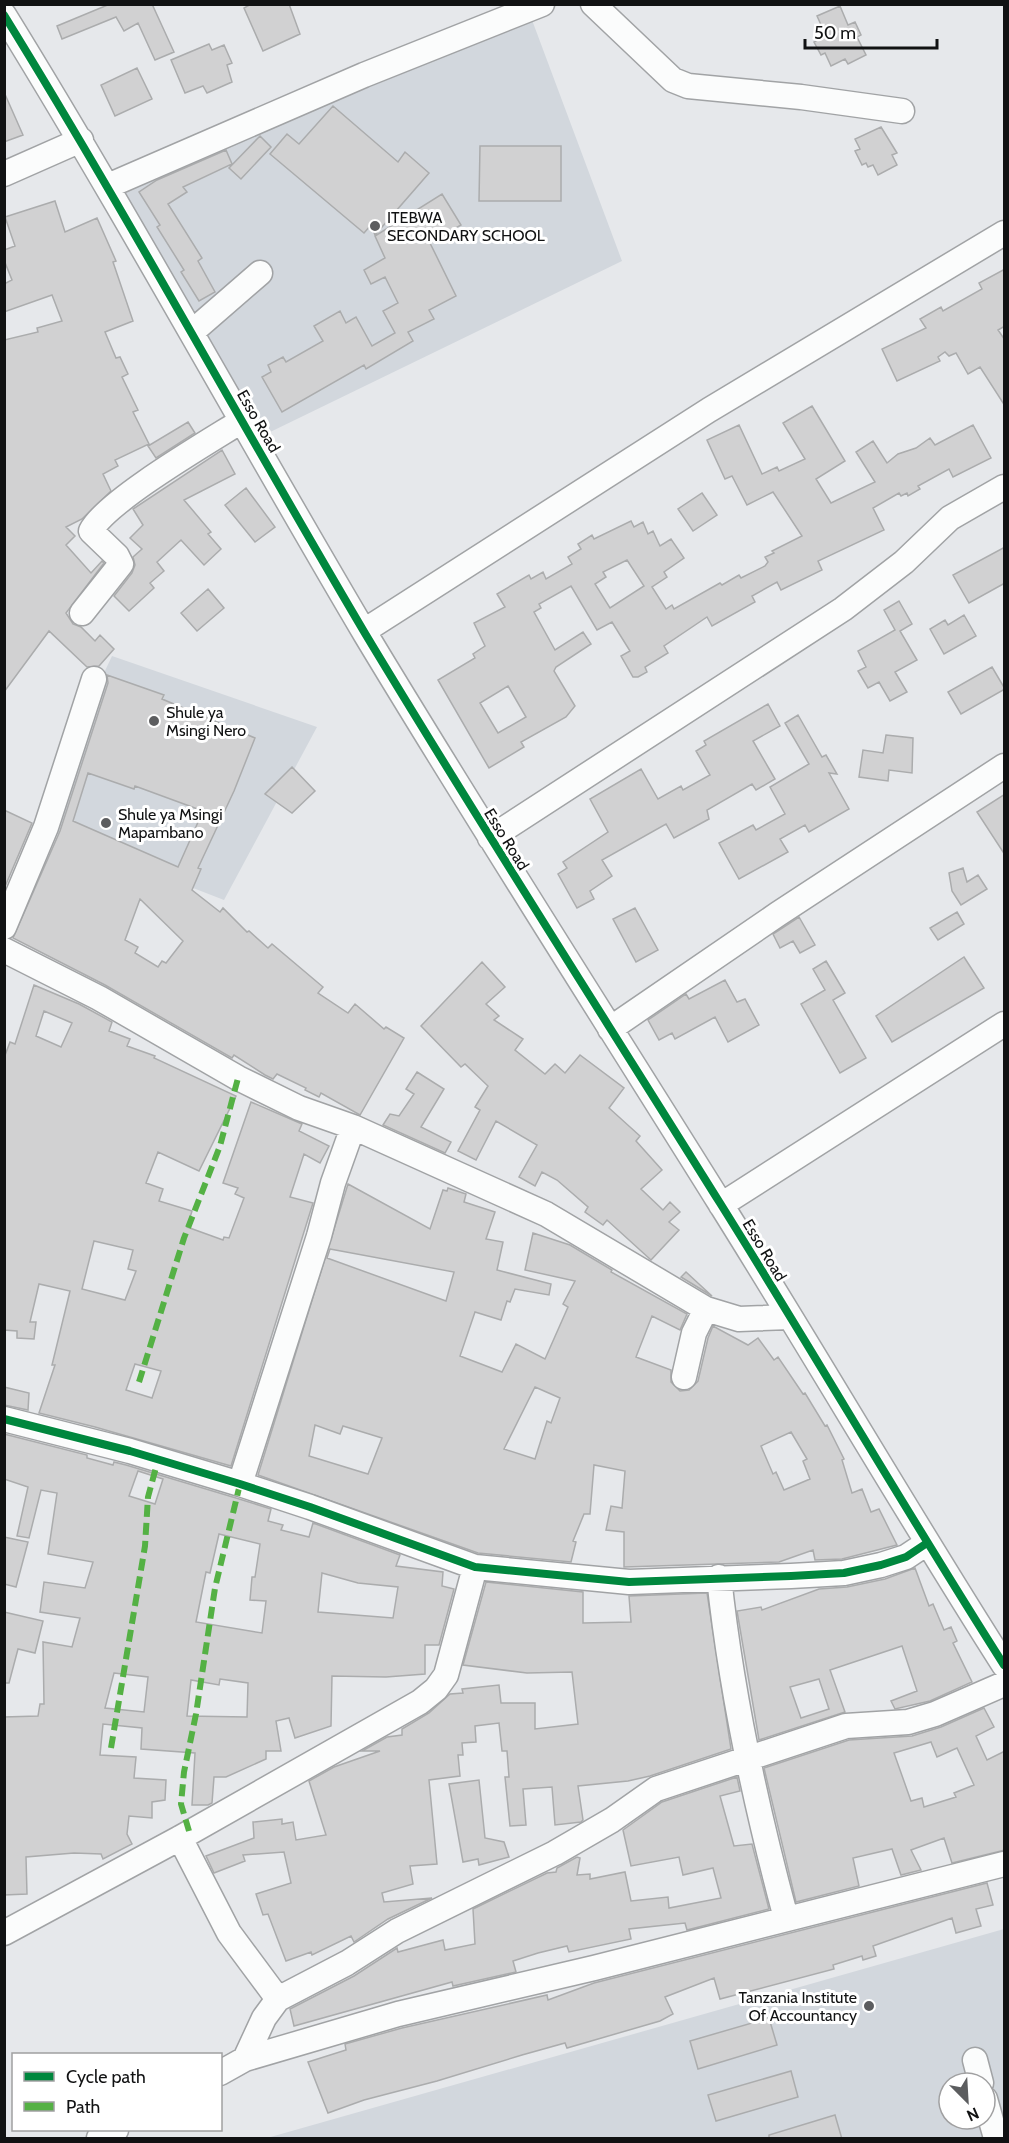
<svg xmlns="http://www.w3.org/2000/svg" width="1009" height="2143" viewBox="0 0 1009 2143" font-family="Cabin,sans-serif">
  <rect width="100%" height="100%" fill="#e6e8eb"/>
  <path fill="#d2d7dd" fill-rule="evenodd" d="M532,20L622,261L264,435L121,190Z
    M112,656L317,727L224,900L67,839L34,822Z
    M1004,1929V2138H267ZM949,2083H985V2119H949Z"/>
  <path fill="#d1d1d2" stroke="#abacad" stroke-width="1.5" fill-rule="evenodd" d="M110,4H152L174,52L155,60L138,23L124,31L116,17L62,39L57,26Z
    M251,4H289L300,34L263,51L244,8Z
    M840,6L848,25L855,22L861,35L857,37L866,55L848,64L845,59L831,66L825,53L821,55L814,42L826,36L817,16Z
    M209,44L212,50L224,45L232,63L227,65L232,82L207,93L203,86L185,93L171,60Z
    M137,68L152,99L115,116L101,85Z
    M4,92L23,135L4,142Z
    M333,106L398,162L405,152L429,173L375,235L371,225L364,233L270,154L287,134L299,144Z
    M881,127L897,153L892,155L897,165L878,175L873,165L868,167L866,163L862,165L855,151L860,149L855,139Z
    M260,136L271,147L241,179L229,168Z
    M480,146H561V201H479Z
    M226,150L232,164L183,187L187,192L168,204L202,258L198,261L215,292L199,301L181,272L184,270L157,227L160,225L139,192L157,180Z
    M442,194L461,225L430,243L456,296L429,310L434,319L408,332L413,341L366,369L364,365L282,412L262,377L271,372L268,365L283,357L286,362L323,341L314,326L340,311L346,323L356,317L372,346L395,333L383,311L398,303L385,277L371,284L364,270L385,258L375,236Z
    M55,201L65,232L97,218L116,261L113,262L133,321L105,332L116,358L120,357L128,374L122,377L138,410L133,412L149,444L115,460L118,466L103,474L111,491L82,519L66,527L75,536L66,545L91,573L102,561L104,563L66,613L73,624L81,627L95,641L100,635L114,649L99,666L87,667L49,631L4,692V340L38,332L37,328L62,321L52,295L4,312V284L12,280L4,260V250L15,246L5,217Z
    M1005,269V326L998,330L1005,340V406L980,367L968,374L956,353L949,356L945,352L938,357L940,361L897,381L882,349L926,328L920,319L941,307L943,311L982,289L979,283Z
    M812,406L845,461L816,479L831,503L875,482L856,452L873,441L887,463L898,454L916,448L930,438L935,445L973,425L991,458L953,477L949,469L918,486L920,489L908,496L907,493L901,496L899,493L873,508L884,530L818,561L822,570L781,590L777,582L752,596L755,602L712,626L707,617L664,646L668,653L645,667L647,672L638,677H633L621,656L630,651L612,622L597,630L571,586L539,604L541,608L534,612L555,650L583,632L591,644L556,667L554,671L575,706L566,717L521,742L524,747L489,768L438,680L475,658L473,654L485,646L474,623L505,607L497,594L529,575L531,579L543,572L546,579L572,564L568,557L581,549L578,544L592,535L594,539L631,521L634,527L643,522L648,534L653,531L660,546L671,539L684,558L664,572L667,577L652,587L666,609L672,605L674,609L720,583L722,585L739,575L741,578L765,566L768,562L765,557L774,553L772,551L802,536L773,492L747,505L732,476L725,479L707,440L739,425L762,474L777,467L779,471L805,459L783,423ZM627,560L644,586L610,608L595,584L606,577L603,572ZM508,686L526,717L498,733L480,703Z
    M188,422L195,433L156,458L148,446Z
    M222,450L235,474L184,500L211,532L208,534L221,549L204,565L181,540L157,562L164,571L150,583L154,588L129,611L114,596L132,573L135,565L133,557L142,549L130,538L143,525L133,509Z
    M246,488L275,527L255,542L225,505Z
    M702,493L717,515L693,531L678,509Z
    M1005,547V583L969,603L953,575Z
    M208,589L224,608L197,631L181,613Z
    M899,601L912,624L900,631L917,660L895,672L907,692L890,701L879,682L868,688L858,671L866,667L858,651L895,630L884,610Z
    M964,615L976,636L944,654L930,629L945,620L948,625Z
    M992,667L1005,689L961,714L948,692Z
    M107,675L164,695L162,699L255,738L234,791L198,868L201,869L192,890L220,912L223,908L247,932L249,931L268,948L272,944L323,987L318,993L348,1013L355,1004L384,1029L386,1027L404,1038L360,1115L321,1093L319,1097L305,1090L306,1088L277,1074L273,1079L265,1075L234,1055L232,1058L105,985L13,938L60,831L108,683ZM88,773L134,789L135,786L203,811L178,867L73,821ZM140,899L183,941L166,963L162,961L158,967L135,953L138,947L125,940Z
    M768,704L780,726L753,741L775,779L756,790L752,784L707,810L709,819L674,838L666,824L602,860L612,876L590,891L594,899L577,908L558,874L567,868L563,862L608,832L590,799L641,769L658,799L681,786L683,790L710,775L696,751L706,745L704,741Z
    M798,715L822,757L826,755L837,774L829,773L849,809L809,832L805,825L780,839L788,852L739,879L719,843L753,825L756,830L785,814L770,787L809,764L785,723Z
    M886,735L913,738L912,773L889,770L888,781L859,777L863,750L883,753Z
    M292,767L315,791L292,813L265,794Z
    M1005,794V855L977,812Z
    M4,810L32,823L4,889Z
    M963,868L967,882L978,875L987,889L961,905L952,891L949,873Z
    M635,908L658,950L636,962L613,919Z
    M957,912L964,924L938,940L930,928Z
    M799,917L815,945L800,953L793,941L780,948L773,934Z
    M964,957L984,988L892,1042L876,1016Z
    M826,961L845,993L833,1000L866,1058L840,1073L801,1004L825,990L813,969Z
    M482,962L505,987L486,1004L499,1016L494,1020L523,1039L515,1050L545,1074L555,1064L565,1073L580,1055L624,1088L609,1108L640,1136L636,1141L662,1170L641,1189L663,1210L670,1202L680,1212L669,1222L679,1230L651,1260L607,1220L603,1225L585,1212L588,1207L557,1180L542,1172L535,1186L519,1177L537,1145L496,1121L476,1160L458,1151L480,1110L475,1107L488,1086L465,1064L461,1067L421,1026Z
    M725,980L737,1002L745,999L759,1025L728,1042L715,1017L675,1039L672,1033L659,1040L648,1020L686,994L689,999Z
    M34,985L79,1004L112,1022L109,1031L130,1039L127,1046L155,1056L154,1058L236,1096L199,1171L158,1152L146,1183L163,1189L159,1201L192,1211L187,1227L223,1240L224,1237L229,1238L244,1198L235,1194L238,1188L223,1183L251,1102L302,1124L299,1131L329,1146L320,1163L304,1154L290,1197L313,1203L231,1466L95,1427L39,1413L55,1365H52L70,1291L39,1284L30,1322H36L34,1339L17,1338V1331L4,1330V1058L10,1042L15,1044ZM44,1011L72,1023L61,1047L36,1036ZM94,1241L133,1250L128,1269L136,1271L125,1300L82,1289ZM135,1364L161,1371L152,1398L126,1390Z
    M417,1072L444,1089L421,1127L451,1142L445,1153L383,1125L390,1114L399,1116L414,1094L406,1089Z
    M348,1184L430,1229L443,1190L447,1191L448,1188L466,1194L464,1202L495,1212L486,1239L503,1242L497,1270L551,1284L549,1295L515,1289L510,1302L507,1301L501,1320L475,1312L460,1356L502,1372L516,1344L545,1359L568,1307L563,1304L575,1281L525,1270L533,1233L570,1245L612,1270L611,1272L687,1314L680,1330L652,1316L636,1357L671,1370V1382L680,1391L689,1390L698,1381L708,1338L713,1326L748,1345L758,1338L774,1360L778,1357L803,1394L805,1393L825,1426L827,1425L844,1459L842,1460L852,1493L862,1489L871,1512L879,1509L897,1545L842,1559L815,1560L813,1550L779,1562L624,1567V1532L606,1530L611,1506L622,1508L625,1471L594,1465L590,1514H584L573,1541L576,1542L571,1562L478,1553L258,1475ZM330,1249L454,1272L446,1301L327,1258ZM535,1387L560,1398L551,1423L547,1421L535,1459L504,1449ZM315,1425L340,1434L343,1426L382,1438L368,1474L309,1456ZM791,1432L807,1459L803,1461L810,1479L784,1490L776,1472L773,1474L761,1446Z
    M686,1272L712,1296L681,1277Z
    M4,1387L29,1393L28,1410L4,1405Z
    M4,1434L87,1455V1458L113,1465L114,1462L126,1465L236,1498L271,1509L268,1521L283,1525L281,1530L309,1537L313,1523L400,1555L396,1566L443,1572L442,1586L454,1589L439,1645H425V1674L386,1677L332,1676L331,1726L295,1738L289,1718L276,1721L281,1751H266V1759L226,1777H214L212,1803L208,1805H192L195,1753L141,1749L142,1728L103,1724L100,1755L136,1757L134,1778L166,1780L165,1800L152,1802V1818L129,1816L127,1834L132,1844L103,1859L101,1854L74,1853L26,1857L27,1894L4,1895V1717L38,1716L40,1704H44L43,1642L72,1647L80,1618L40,1612L44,1582L85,1588L93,1562L48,1554L57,1493L41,1490L29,1538L17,1536L28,1487L4,1479ZM138,1471L163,1479L155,1504L129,1496ZM219,1534L260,1544L255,1577H252L250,1600L266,1601L262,1633L196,1622L206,1572L210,1573ZM322,1573L358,1583L398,1587L393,1618L318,1612ZM114,1673L148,1677L144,1712L105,1708ZM220,1679L248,1683L247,1717L187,1716L191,1680L219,1685Z
    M4,1537L28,1542L16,1587L4,1584Z
    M915,1568L929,1606L933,1604L944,1630L951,1627L957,1641L953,1643L972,1682L930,1701L895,1709L891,1701L917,1691L902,1646L830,1670L845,1712L759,1740L737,1611L761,1607L762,1610L819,1589L847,1587L885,1579ZM819,1679L829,1709L801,1718L790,1687Z
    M486,1582L583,1592V1623L631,1622L629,1596L707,1593L731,1749L650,1776L628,1781L578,1786L583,1820L581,1822L555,1825L552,1787L523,1789L526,1825L510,1826L505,1777H509L507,1751H502L499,1723L475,1726L476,1742L462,1743L463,1755H458L460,1776L429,1780L437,1864L410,1866L413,1884L382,1893L384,1902L432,1898L388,1919L354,1942L351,1936L312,1955L311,1952L286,1961L268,1914L263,1915L256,1894L291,1883L284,1852L243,1855L245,1861L214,1873L206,1856L254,1838L253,1822L282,1819V1824L293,1822L296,1840L326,1835L309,1781L334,1767L380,1751H362L387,1737L402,1735V1729L429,1713L450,1694L463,1693L462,1689L499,1685L501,1703H535V1729L578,1724L572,1672L527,1673L463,1665Z
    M4,1612L43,1621L35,1653L18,1649L9,1683H4Z
    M984,1708L994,1727L976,1736L987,1760L1005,1751V1850L952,1863L944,1838L911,1850L921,1870L901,1875L892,1849L853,1858L859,1886L796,1902L764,1768L849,1740L912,1736L941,1727ZM931,1742L937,1757L957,1748L974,1785L954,1793L956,1797L924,1807L922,1798L911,1801L894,1753Z
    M737,1777L740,1791L720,1796L734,1846L752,1844L769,1909L687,1930L685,1923L629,1929L631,1939L569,1952L567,1946L538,1953L513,1961L516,1972L453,1986L452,1982L294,2026L290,2009L354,1976L397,1948L398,1952L443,1940L445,1950L475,1944L473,1909L547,1873L556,1872L557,1868L577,1857L580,1858L577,1875L590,1874V1879L625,1872L631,1901L668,1897L669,1908L721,1898L713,1868L683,1875L679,1857L631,1866L623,1830L662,1802Z
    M479,1780L485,1838L504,1842L509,1857L479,1865L478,1859L463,1862L449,1784Z
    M987,1883L993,1905L976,1909L981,1926L956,1933L952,1918L873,1946L876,1956L863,1960L862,1956L833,1965L834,1969L720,1999L714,1978L665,1997L673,2014L660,2021L567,2048L565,2043L522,2055L437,2081L364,2100L328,2113L308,2062L346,2050L345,2044L402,2028L547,1995L548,2000L594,1983Z
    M769,2018L777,2045L698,2069L690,2041Z
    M791,2071L798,2097L716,2121L708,2095Z
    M835,2115L842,2139H769V2135Z"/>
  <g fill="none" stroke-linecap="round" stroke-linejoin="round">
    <g stroke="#a1a3a5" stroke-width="27">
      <path id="minor" d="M593,4L673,80L688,86L801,97L902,111
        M4,15C130,219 244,429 366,635C481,826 602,1014 720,1203C816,1356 907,1513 1004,1665
        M4,174L81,140
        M108,186L364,75L542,4
        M192,332L260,273
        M82,613L121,564L117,556L91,531C106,501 210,441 243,420
        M364,631L709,410L1004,233
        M490,838L843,609L904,562L950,518L1004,487
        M4,927L46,827L94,679
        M4,950L99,998L238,1078L299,1108L353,1127L546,1214L706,1309L739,1319L790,1317
        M610,1029L778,914L1004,766
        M721,1205L1004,1024
        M684,1377L694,1333L706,1309
        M4,1419L130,1451L240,1484L310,1507L475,1567L629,1582L791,1576L844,1573L881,1565L906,1557L927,1543
        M240,1484L319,1236L333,1183L353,1127
        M719,1577C731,1692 756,1807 786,1918
        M180,1838L229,1933L278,1999
        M4,1933L180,1838L420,1702L436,1689L446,1675L475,1567
        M245,2059L264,2018L278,1999L347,1963L397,1931L555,1853L612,1820L656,1789L846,1726L908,1722L935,1714L1004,1684
        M975,2060L981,2083
        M220,2073L245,2059L398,2014L594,1968L1004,1864
        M985,2099L996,2138
        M99,2138L116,2130"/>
    </g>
    <use href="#minor" stroke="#fbfcfc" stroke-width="24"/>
    <path stroke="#54b144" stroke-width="6" stroke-dasharray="12 6" stroke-linecap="butt" d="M139,1382L184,1238L220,1146L238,1078
      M111,1748L145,1546L148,1497L158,1460
      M189,1831L181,1804L184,1772L196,1714L215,1588L240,1484"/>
    <g stroke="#fff" stroke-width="11">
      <path id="cycleway" d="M4,15C130,219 244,429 366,635C481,826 602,1014 720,1203C816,1356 907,1513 1004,1665
        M4,1419L130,1451L240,1484L310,1507L475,1567L629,1582L791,1576L844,1573L881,1565L906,1557L927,1543"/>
    </g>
    <use href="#cycleway" stroke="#00873e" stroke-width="8"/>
  </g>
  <g fill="#5c5d5f" stroke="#fff" stroke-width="2">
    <circle cx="375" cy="226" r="6"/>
    <circle cx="154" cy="721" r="6"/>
    <circle cx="106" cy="823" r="6"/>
    <circle cx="869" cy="2006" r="6"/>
  </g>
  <g text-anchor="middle" stroke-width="6" stroke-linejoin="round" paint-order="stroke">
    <g font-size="16" fill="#111213" stroke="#fff" text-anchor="start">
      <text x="387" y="223">ITEBWA<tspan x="387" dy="18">SECONDARY SCHOOL</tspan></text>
      <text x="166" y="718">Shule ya<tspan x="166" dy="18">Msingi Nero</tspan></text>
      <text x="118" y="820">Shule ya Msingi<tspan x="118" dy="18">Mapambano</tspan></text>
      <text x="857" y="2003" text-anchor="end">Tanzania Institute<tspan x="857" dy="18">Of Accountancy</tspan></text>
    </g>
    <g font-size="16" fill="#111213" stroke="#fff">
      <text transform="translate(259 421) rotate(60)" y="6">Esso Road</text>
      <text transform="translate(507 839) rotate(58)" y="6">Esso Road</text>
      <text transform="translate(765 1250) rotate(59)" y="6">Esso Road</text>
    </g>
  </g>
  <rect width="1009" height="2143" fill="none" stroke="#111213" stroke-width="12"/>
  <rect x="12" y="2053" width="210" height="78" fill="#ffffff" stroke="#a0a0a1" stroke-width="1.5"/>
  <rect x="24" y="2072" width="30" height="9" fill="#00873e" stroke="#a0a0a1" stroke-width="1.5"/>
  <text x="66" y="2083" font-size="18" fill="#111213">Cycle path</text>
  <rect x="24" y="2102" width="30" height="9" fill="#54b144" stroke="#a0a0a1" stroke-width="1.5"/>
  <text x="66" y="2113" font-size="18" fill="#111213">Path</text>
  <g transform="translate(967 2101) rotate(156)"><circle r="28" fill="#ffffff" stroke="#a0a0a1" stroke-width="1.5"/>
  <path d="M0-4.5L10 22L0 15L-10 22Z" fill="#5c5d5f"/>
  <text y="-9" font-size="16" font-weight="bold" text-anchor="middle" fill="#111213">N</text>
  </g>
  <path d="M805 39v9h132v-9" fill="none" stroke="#111213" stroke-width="3"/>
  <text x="814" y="39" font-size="18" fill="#111213" stroke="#ffffff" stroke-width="4.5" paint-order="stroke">50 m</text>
</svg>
